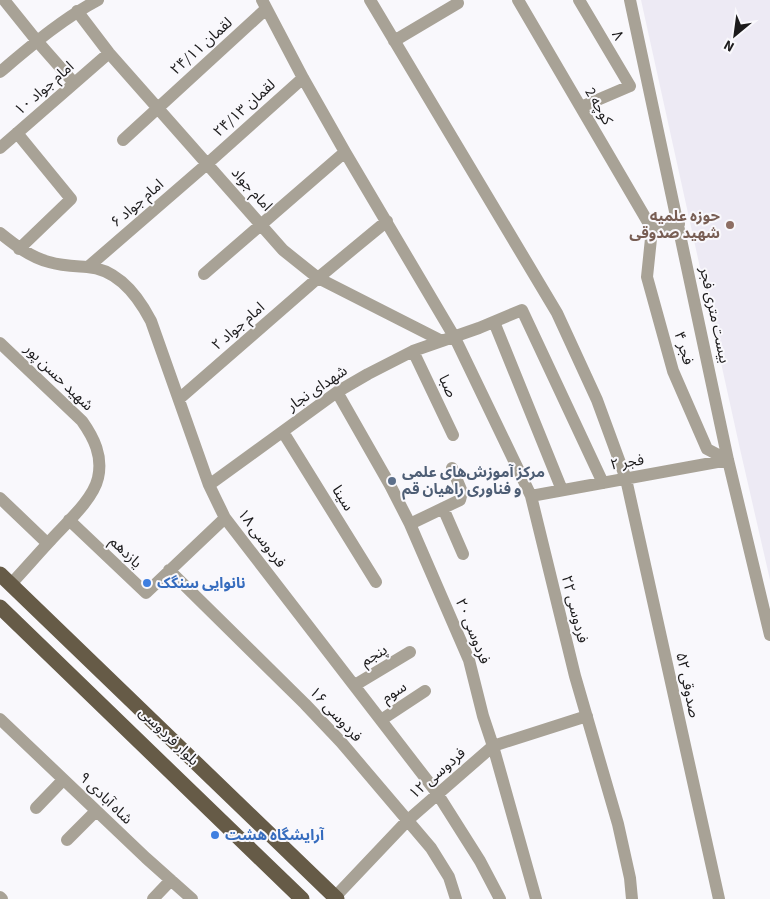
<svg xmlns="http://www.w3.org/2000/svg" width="770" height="899" viewBox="0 0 770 899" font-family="'Source Sans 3','Noto Sans Arabic',sans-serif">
  <rect width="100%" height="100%" fill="#f9f8fc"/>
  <path fill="#edeaf4" d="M641,0H770V580L740,449Z"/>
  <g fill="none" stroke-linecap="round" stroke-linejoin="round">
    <path stroke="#a8a296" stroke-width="12" d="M4,0L37,41L74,83
      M262,0L303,78L345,152L455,338L531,496L575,676L618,824L630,878L632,899
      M370,0L557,313L597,400L626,479L719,899
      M518,0L652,229
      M579,0L630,86L581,107
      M630,0L728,460L770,635
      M77,11L109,53L283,250L318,278L442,341
      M394,41L458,3
      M0,72C31,46 62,19 98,0
      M17,133L71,199L19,249
      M123,140L266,9
      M0,148L109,53
      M652,229L647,277L673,371L707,449L728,460
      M652,229L679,224
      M0,233C15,245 30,257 49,262C62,266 73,266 87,267C117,269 138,296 151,321L209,485L225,518L437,793L480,861L500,899
      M88,267L207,164L303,78
      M204,274L345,152
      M494,322L562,490
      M0,343L82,421C94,438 103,456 98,478C93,500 65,524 50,541C37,555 24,570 11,584
      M413,351L453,435
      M337,392L390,485L410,524L469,660L483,716L493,746L536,899
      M179,399L318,278L387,221
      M283,432L376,582
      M209,485L337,392L368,374L413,351L479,328L522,310L603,483
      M531,496L728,460
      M0,498L47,543
      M443,508L463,554
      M69,520L146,593L225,518
      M410,524L460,500L462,492L452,468
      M169,570L305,704L341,742L431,848L449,877L456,899
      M355,685L410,652
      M0,719L146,858L192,899
      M381,720L425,691
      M36,808L63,780
      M67,840L96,811
      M0,897L2,899
      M335,897L408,820L493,746L587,716
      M153,899L171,880"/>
    <path stroke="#665b47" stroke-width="15" d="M0,574L337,899
      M0,607L302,899"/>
  </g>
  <circle fill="#8d6e63" stroke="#f9f8fc" stroke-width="2" cx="730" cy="225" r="5"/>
  <circle fill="#5c6f8a" stroke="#f9f8fc" stroke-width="2" cx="392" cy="481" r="5"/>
  <g fill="#3f7fe0" stroke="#f9f8fc" stroke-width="2">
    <circle cx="147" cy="583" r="5"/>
    <circle cx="215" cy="835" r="5"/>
  </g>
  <g text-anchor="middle" stroke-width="4" stroke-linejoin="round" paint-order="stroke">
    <g font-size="15" fill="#1b1a1b" stroke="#f9f8fc">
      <text transform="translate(618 35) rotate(59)" y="5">۸</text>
      <text transform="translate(201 46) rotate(-42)" y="5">لقمان ۲۴/۱۱</text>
      <text transform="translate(44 88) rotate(-41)" y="5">امام جواد ۱۰</text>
      <text transform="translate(599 106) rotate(60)" y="5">کوچه 2</text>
      <text transform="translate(244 108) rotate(-42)" y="5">لقمان ۲۴/۱۳</text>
      <text transform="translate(252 189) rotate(48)" y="5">امام جواد</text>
      <text transform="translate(137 203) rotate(-41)" y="5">امام جواد ۶</text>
      <text transform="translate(715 315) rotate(78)" y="5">بیست متری فجر</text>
      <text transform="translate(238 326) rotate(-41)" y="5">امام جواد ۲</text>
      <text transform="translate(684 348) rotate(73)" y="5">فجر ۴</text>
      <text transform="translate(59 377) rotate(44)" y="5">شهید حسن پور</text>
      <text transform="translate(448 386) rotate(65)" y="5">صبا</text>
      <text transform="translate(317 388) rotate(-34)" y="5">شهدای نجار</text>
      <text transform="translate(627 462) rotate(-10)" y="5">فجر ۲</text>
      <text transform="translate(343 498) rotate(58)" y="5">سینا</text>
      <text transform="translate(262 538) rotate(53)" y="5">فردوسی ۱۸</text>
      <text transform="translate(126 552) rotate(44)" y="5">یازدهم</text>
      <text transform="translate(575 609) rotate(76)" y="5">فردوسی ۲۲</text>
      <text transform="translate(473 631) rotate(68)" y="5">فردوسی ۲۰</text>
      <text transform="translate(374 655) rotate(-31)" y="5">پنجم</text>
      <text transform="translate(688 685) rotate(78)" y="5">صدوقی ۵۲</text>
      <text transform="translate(394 692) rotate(-33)" y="5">سوم</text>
      <text transform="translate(336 714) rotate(47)" y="5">فردوسی ۱۶</text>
      <text transform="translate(169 736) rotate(44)" y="5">بلوار فردوسی</text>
      <text transform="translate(437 773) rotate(-41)" y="5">فردوسی ۱۲</text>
      <text transform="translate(106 798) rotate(44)" y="5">شاه آبادی ۹</text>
    </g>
    <g font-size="15" font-weight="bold" fill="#785e54" stroke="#f9f8fc" text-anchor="end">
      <text x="720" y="221">حوزه علمیه<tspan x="720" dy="17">شهید صدوقی</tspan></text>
    </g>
    <g font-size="15" font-weight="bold" fill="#4e5e75" stroke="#f9f8fc" text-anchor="start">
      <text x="402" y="477">مرکز آموزش‌های علمی<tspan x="402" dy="17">و فناوری راهیان قم</tspan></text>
    </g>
    <g font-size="15" font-weight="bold" fill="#366cbe" stroke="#f9f8fc" text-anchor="start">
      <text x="157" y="588">نانوایی سنگک</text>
      <text x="225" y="840">آرایشگاه هشت</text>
    </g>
  </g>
  <g transform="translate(735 35) rotate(209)" stroke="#f9f8fc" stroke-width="4" paint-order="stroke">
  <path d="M0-4L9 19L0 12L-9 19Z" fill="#1b1a1b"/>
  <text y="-8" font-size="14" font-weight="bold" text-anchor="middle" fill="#1b1a1b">N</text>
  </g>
</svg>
